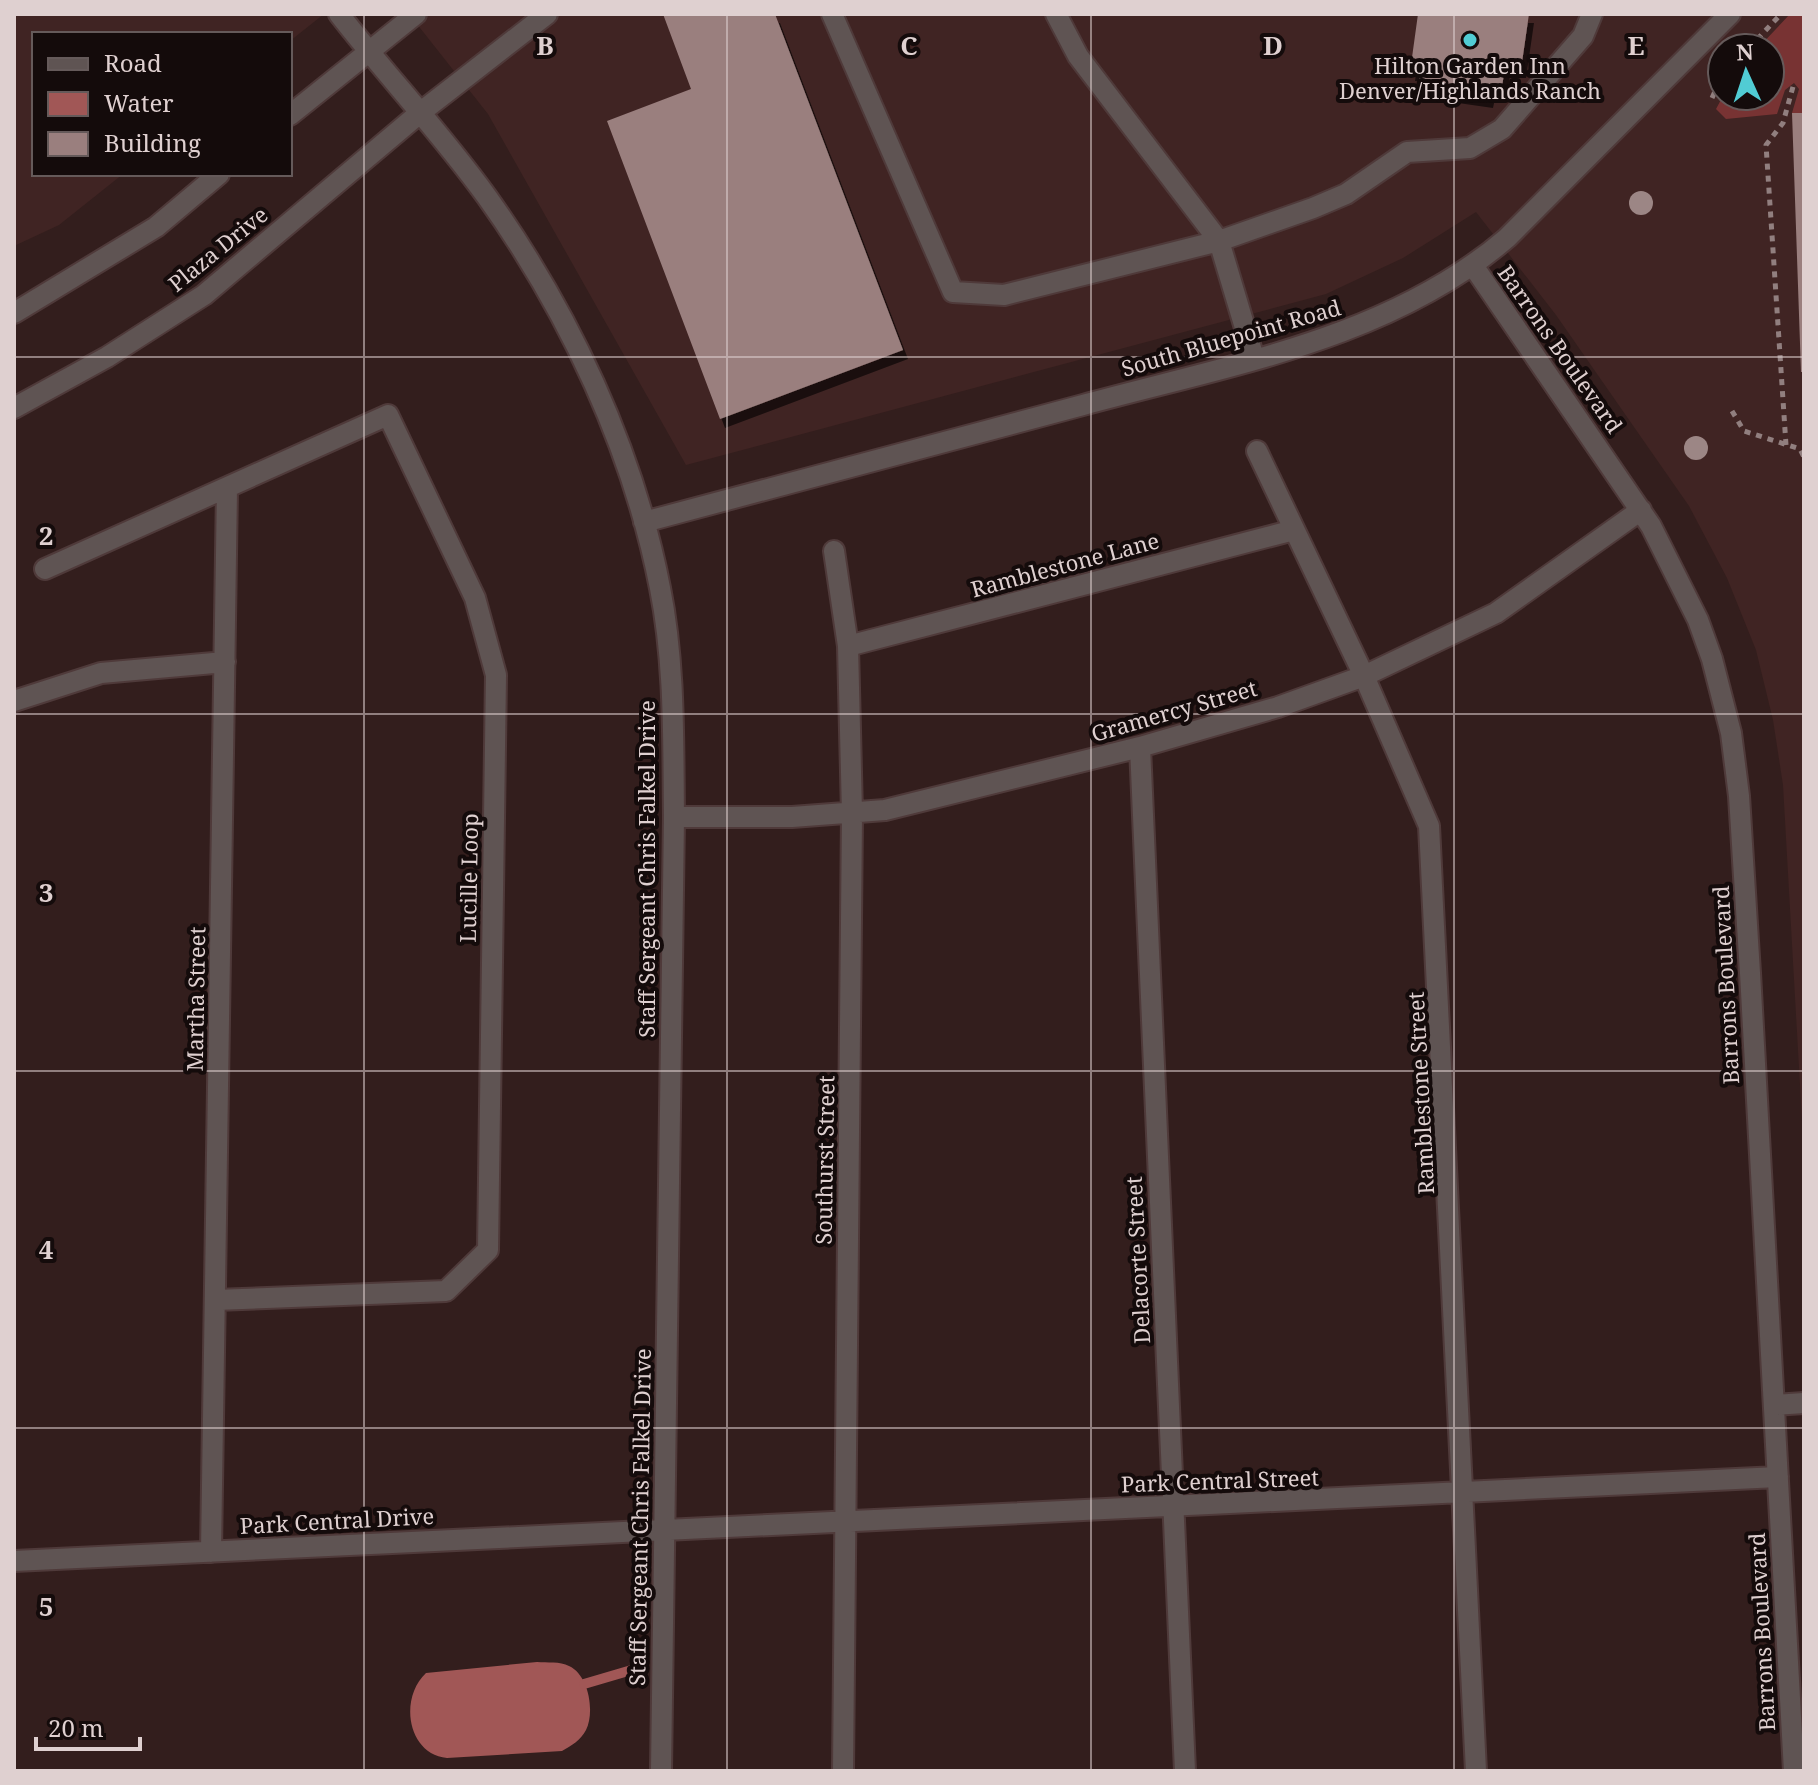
<svg xmlns="http://www.w3.org/2000/svg" width="1818" height="1785" viewBox="0 0 1818 1785" font-family="'Noto Serif',serif">
  <defs>
    <filter id="shadow"><feDropShadow dx="5" dy="9" stdDeviation="0" flood-color="#0009"/></filter>
  </defs>
  <rect width="100%" height="100%" fill="#331e1d"/>
  <path fill="#402423" fill-rule="evenodd" d="M14,14H324L290,41V34H34V174H123L59,225L14,246Z
    M409,14H1804V1156L1783,785L1773,720L1756,650L1727,578L1689,506L1556,315L1476,212L1403,258L1326,294L686,465L488,114ZM1722,48H1770V96H1722Z"/>
  <path fill="#783333" d="M1790,14H1804V113H1792L1799,89L1794,83L1785,90L1777,114L1726,119L1716,109L1723,96H1770V48H1758Z"/>
  <path fill="#a15756" d="M537,1662C547,1663 560,1661 569,1666C589,1675 595,1712 586,1730C581,1740 571,1746 562,1751L447,1758C407,1754 399,1698 426,1673Z"/>
  <g fill="none" stroke-linecap="round" stroke-linejoin="round">
    <path stroke="#a15756" stroke-width="10" d="M584,1684L635,1669"/>
  </g>
  <path fill="#9a7f7e" filter="url(#shadow)" d="M663,14H775L903,350L720,419L607,121L691,89Z
    M1418,14H1529L1521,69L1505,67L1502,87L1491,85L1488,99L1418,89L1420,73L1410,72Z
    M1792,113H1804V372H1801Z"/>
  <g fill="none" stroke-linecap="round" stroke-linejoin="round">
    <g stroke="#4f3a3a" stroke-width="24">
      <path id="minor" d="M339,14C387,76 441,133 487,197C569,312 633,449 660,588C675,663 673,741 674,817L661,1771
        M832,14L953,292L1004,295L1219,241L1313,208L1346,194L1407,152L1470,148L1502,129L1583,36L1592,14
        M1056,14L1078,56L1219,241L1254,358
        M290,115L416,14
        M1474,267L1651,526L1698,620L1712,659L1731,733L1739,796L1750,973L1794,1771
        M14,313L156,227L219,174
        M14,408L107,357L204,295L421,112L547,14
        M1257,451L1364,676L1429,826L1476,1771
        M644,522C791,484 937,444 1083,405C1229,365 1389,339 1507,238L1730,14
        M834,551L848,646L852,814L843,1771
        M45,569L388,415L475,598L496,675L488,1250L446,1291L215,1300
        M848,646L1294,530
        M14,701L101,673L225,662
        M1140,747L1185,1771
        M674,817H792L885,810L1140,747L1278,707L1364,676L1496,613L1641,510
        M1774,1405L1804,1403
        M211,1552L227,488
        M14,1561L1778,1477"/>
    </g>
    <path stroke="#917f7f" stroke-width="5" stroke-dasharray="6 6" stroke-linecap="butt" d="M1749,48L1781,14
      M1712,98L1722,76
      M1732,411L1744,431L1800,449L1804,457
      M1786,445L1766,145L1783,123L1794,83"/>
    <use href="#minor" stroke="#5f5453" stroke-width="20"/>
  </g>
  <g fill="#9c8685">
    <circle cx="1641" cy="203" r="12"/>
    <circle cx="1696" cy="448" r="12"/>
  </g>
  <path fill="none" stroke="#dfd0d0" stroke-width="2" stroke-opacity="0.55" d="M364,14V1771M727,14V1771M1091,14V1771M1454,14V1771M14,357H1804M14,714H1804M14,1071H1804M14,1428H1804"/>
  <circle fill="#51ccd4" stroke="#140b0b" stroke-width="3" cx="1470" cy="40" r="8"/>
  <g text-anchor="middle" stroke-width="8" stroke-linejoin="round" paint-order="stroke">
    <g font-size="22" fill="#dfd0d0" stroke="#140b0b">
      <text x="1470" y="74">Hilton Garden Inn<tspan x="1470" dy="25">Denver/Highlands Ranch</tspan></text>
    </g>
    <g font-size="22" fill="#dfd0d0" stroke="#140b0b">
      <text transform="translate(218 249) rotate(-39)" y="8">Plaza Drive</text>
      <text transform="translate(1231 338) rotate(-16)" y="8">South Bluepoint Road</text>
      <text transform="translate(1560 349) rotate(55)" y="8">Barrons Boulevard</text>
      <text transform="translate(1065 565) rotate(-15)" y="8">Ramblestone Lane</text>
      <text transform="translate(1174 711) rotate(-16)" y="8">Gramercy Street</text>
      <text transform="translate(647 869) rotate(-90)" y="8">Staff Sergeant Chris Falkel Drive</text>
      <text transform="translate(469 878) rotate(-89)" y="8">Lucille Loop</text>
      <text transform="translate(1726 985) rotate(-93)" y="8">Barrons Boulevard</text>
      <text transform="translate(196 999) rotate(-89)" y="8">Martha Street</text>
      <text transform="translate(1421 1093) rotate(-93)" y="8">Ramblestone Street</text>
      <text transform="translate(825 1160) rotate(-89)" y="8">Southurst Street</text>
      <text transform="translate(1138 1260) rotate(-93)" y="8">Delacorte Street</text>
      <text transform="translate(1220 1481) rotate(-2)" y="8">Park Central Street</text>
      <text transform="translate(640 1517) rotate(-89)" y="8">Staff Sergeant Chris Falkel Drive</text>
      <text transform="translate(337 1521) rotate(-3)" y="8">Park Central Drive</text>
      <text transform="translate(1762 1632) rotate(-93)" y="8">Barrons Boulevard</text>
    </g>
  </g>
  <g font-size="26" text-anchor="middle" font-weight="bold" fill="#dfd0d0" stroke="#140b0b" stroke-width="8" stroke-linejoin="round" paint-order="stroke">
    <text x="545" y="55">B</text>
    <text x="909" y="55">C</text>
    <text x="1273" y="55">D</text>
    <text x="1636" y="55">E</text>
    <text x="46" y="545">2</text>
    <text x="46" y="902">3</text>
    <text x="46" y="1259">4</text>
    <text x="46" y="1616">5</text>
  </g>
  <rect width="1818" height="1785" fill="none" stroke="#dfd0d0" stroke-width="32"/>
  <rect x="32" y="32" width="260" height="144" fill="#140b0b" stroke="#655a5a" stroke-width="2"/>
  <rect x="48" y="58" width="40" height="12" fill="#5f5453" stroke="#655a5a" stroke-width="2"/>
  <text x="104" y="72" font-size="24" fill="#dfd0d0">Road</text>
  <rect x="48" y="92" width="40" height="24" fill="#a15756" stroke="#655a5a" stroke-width="2"/>
  <text x="104" y="112" font-size="24" fill="#dfd0d0">Water</text>
  <rect x="48" y="132" width="40" height="24" fill="#9a7f7e" stroke="#655a5a" stroke-width="2"/>
  <text x="104" y="152" font-size="24" fill="#dfd0d0">Building</text>
  <g transform="translate(1746 72) rotate(357)"><circle r="38" fill="#140b0b" stroke="#655a5a" stroke-width="2"/>
  <path d="M0-6L14 30L0 20L-14 30Z" fill="#51ccd4"/>
  <text y="-12" font-size="22" font-weight="bold" text-anchor="middle" fill="#dfd0d0">N</text>
  </g>
  <path d="M36 1737v12h104v-12" fill="none" stroke="#dfd0d0" stroke-width="4"/>
  <text x="48" y="1737" font-size="24" fill="#dfd0d0" stroke="#140b0b" stroke-width="6" paint-order="stroke">20 m</text>
</svg>
